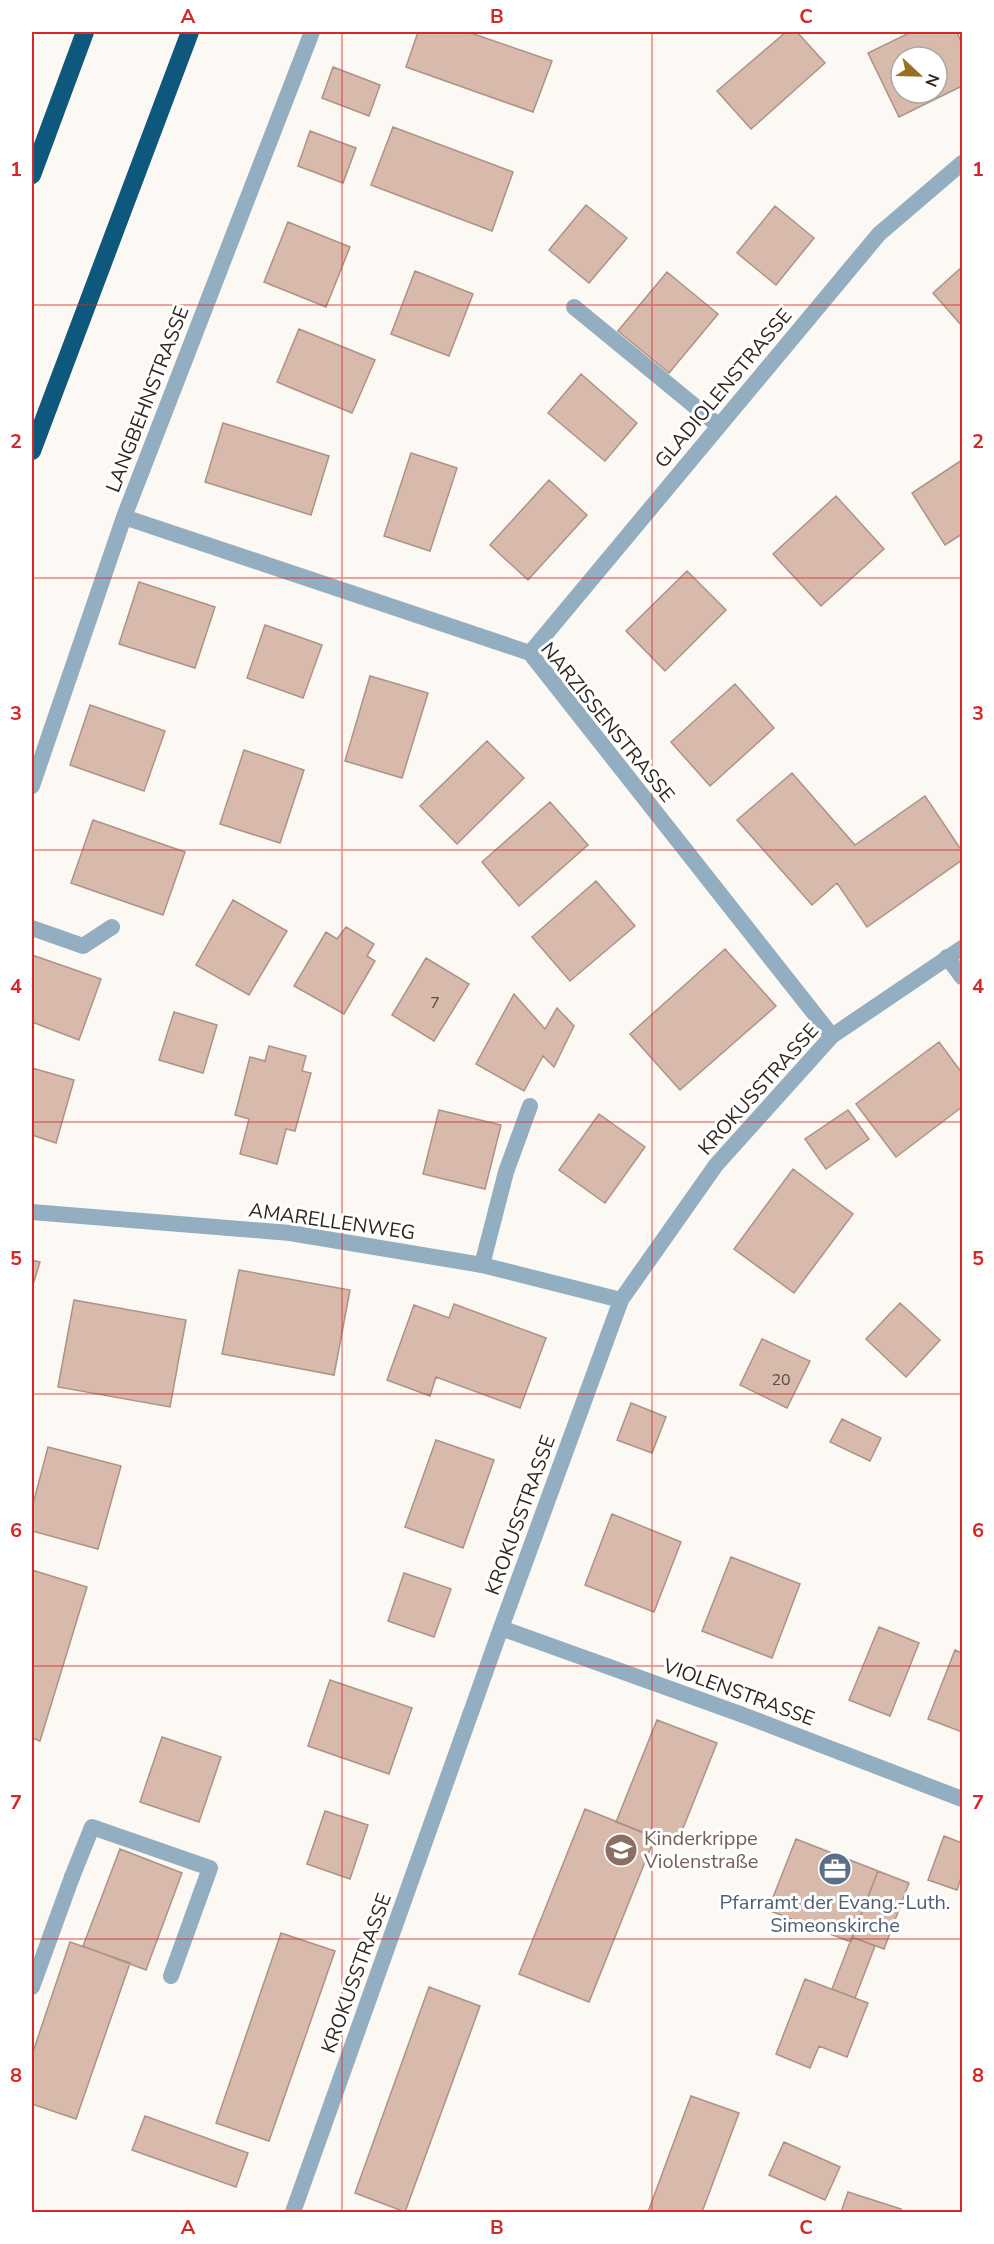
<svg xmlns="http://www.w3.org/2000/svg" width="994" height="2244" viewBox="0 0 994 2244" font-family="'Nunito Sans',sans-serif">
  <rect width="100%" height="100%" fill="#fcf8f3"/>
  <path fill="#d8baac" stroke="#ae9284" stroke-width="1.5" fill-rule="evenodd" d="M418,32H468L552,61L533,112L406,67Z
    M786,32H797L825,63L751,129L717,91Z
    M911,32H957L962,44V86L899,117L868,53ZM901,57H937V93H901Z
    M333,67L380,85L369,116L322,98Z
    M393,127L513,172L492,231L371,185Z
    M310,131L356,148L343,183L298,166Z
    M586,205L627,238L589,283L549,250Z
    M775,206L814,238L776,285L737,253Z
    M288,222L350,247L326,307L264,282Z
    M962,267V326L933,293Z
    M415,271L473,294L449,356L391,334Z
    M667,272L718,314L669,373L618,331Z
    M299,329L375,360L352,413L277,382Z
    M581,374L637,423L605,461L548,413Z
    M223,423L329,456L311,515L205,482Z
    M411,453L457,468L430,551L384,536Z
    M962,460V534L945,545L912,493Z
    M549,480L587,515L528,580L490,545Z
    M836,496L884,549L821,606L773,554Z
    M687,571L726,610L665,671L626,631Z
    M139,582L215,607L195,668L119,644Z
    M265,625L322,645L303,698L247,678Z
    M370,676L428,693L402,778L345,761Z
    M735,684L774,728L710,786L671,742Z
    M90,705L165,731L144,791L70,765Z
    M487,741L524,778L457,844L420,806Z
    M244,750L304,770L280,843L220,824Z
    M792,773L855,845L925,796L962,851V860L867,927L837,883L812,905L737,820Z
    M550,802L588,845L519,906L482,862Z
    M93,820L185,852L163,915L71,883Z
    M596,881L635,926L570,981L532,937Z
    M233,900L287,931L249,995L196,965Z
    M346,927L374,944L367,956L375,961L344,1014L294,986L326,932L337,939Z
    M725,949L776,1006L680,1090L630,1034Z
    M32,955L101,979L79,1040L32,1022Z
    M426,958L469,984L434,1041L392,1015Z
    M514,994L545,1029L557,1008L574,1026L554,1067L543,1056L524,1091L476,1064Z
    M174,1012L217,1025L203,1073L159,1060Z
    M939,1042L962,1073V1107L896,1157L856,1104Z
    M269,1046L306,1056L302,1071L311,1073L295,1131L286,1129L277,1164L240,1154L249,1119L235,1115L250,1057L265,1061Z
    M32,1068L74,1080L56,1143L32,1135Z
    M439,1110L501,1125L485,1189L423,1174Z
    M848,1110L869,1139L826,1169L805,1139Z
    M599,1114L645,1147L605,1203L559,1170Z
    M793,1169L853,1214L794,1293L734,1249Z
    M32,1260L40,1262L32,1288Z
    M239,1270L350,1290L334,1375L222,1354Z
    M74,1300L186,1320L170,1407L58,1387Z
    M900,1303L940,1340L906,1377L866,1339Z
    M454,1304L546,1338L520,1408L436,1377L430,1396L387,1380L414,1305L449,1318Z
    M762,1339L810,1361L787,1408L740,1385Z
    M631,1403L666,1417L652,1453L617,1440Z
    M842,1419L881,1438L870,1461L830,1442Z
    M436,1440L494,1460L463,1548L405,1527Z
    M48,1447L121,1466L98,1549L32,1531V1508Z
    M612,1514L681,1542L654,1612L585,1585Z
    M731,1557L800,1584L772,1658L702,1631Z
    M32,1570L87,1587L40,1741L32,1738Z
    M404,1573L451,1589L434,1637L388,1621Z
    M879,1627L919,1643L890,1716L849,1700Z
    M955,1650L962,1653V1732L928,1719Z
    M330,1680L412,1708L389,1774L308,1746Z
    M657,1720L717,1743L676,1846L616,1822Z
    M162,1737L221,1757L199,1822L140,1802Z
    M585,1809L655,1837L589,2002L519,1974Z
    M325,1811L368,1825L350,1879L307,1864Z
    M944,1836L962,1843V1875L957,1890L928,1880Z
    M796,1839L878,1871L851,1942L768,1910Z
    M120,1849L182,1873L146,1970L83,1946Z
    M878,1871L909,1883L884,1949L852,1937Z
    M281,1933L335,1951L269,2141L216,2123Z
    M852,1937L875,1946L855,1998L832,1989Z
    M70,1942L130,1963L76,2119L32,2104V2055Z
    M805,1979L868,2003L847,2057L819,2046L810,2068L776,2054Z
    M429,1987L480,2006L405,2212L355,2193Z
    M691,2096L739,2113L702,2212H648Z
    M145,2116L248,2153L236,2187L132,2150Z
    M784,2142L840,2167L825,2200L769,2175Z
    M848,2192L901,2209L900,2212H841Z"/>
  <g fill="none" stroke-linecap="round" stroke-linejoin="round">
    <path stroke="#92aec0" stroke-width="16" d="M574,307L719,426
      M32,928L83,946L112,927
      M482,1265L506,1172L530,1106
      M72,1877L92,1827L210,1868L171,1976"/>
    <path stroke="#92aec0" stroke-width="16" d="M124,517L530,653L832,1036
      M530,653L879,234L962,163
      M32,786L124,517L312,32
      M947,957L962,977
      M32,1212L290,1233L482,1265L621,1300
      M501,1628L743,1715L962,1799
      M32,1987L72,1877
      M293,2212L501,1628L621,1300L716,1165L832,1036L962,948"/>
    <path stroke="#0e587d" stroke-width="18" d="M32,175L85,32
      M32,451L190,32"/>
  </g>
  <path fill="none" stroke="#d62828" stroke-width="1.5" stroke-opacity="0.55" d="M342,32V2212M652,32V2212M32,305H962M32,578H962M32,850H962M32,1122H962M32,1394H962M32,1666H962M32,1939H962"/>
  <defs>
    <g id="school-disc" transform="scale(1.725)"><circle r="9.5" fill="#8d6e63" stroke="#fff"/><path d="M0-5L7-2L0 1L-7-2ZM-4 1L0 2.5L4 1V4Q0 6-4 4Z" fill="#fff"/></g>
    <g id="office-disc" transform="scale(1.725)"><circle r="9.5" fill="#5c6f8a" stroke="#fff"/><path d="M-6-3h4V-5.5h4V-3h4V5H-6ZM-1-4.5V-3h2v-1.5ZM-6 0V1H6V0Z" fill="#fff"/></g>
  </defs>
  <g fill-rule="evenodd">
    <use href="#school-disc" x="621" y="1850"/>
    <use href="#office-disc" x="835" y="1869"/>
  </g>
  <g text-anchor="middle" stroke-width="6" stroke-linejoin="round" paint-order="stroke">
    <g font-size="16" fill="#594c42">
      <text x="435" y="1008">7</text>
      <text x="781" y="1385">20</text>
    </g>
    <g font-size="20" fill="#2f271e" stroke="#fff">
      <text transform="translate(723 388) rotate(-50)" y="7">GLADIOLENSTRASSE</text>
      <text transform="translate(147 399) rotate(-69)" y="7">LANGBEHNSTRASSE</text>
      <text transform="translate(608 722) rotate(51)" y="7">NARZISSENSTRASSE</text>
      <text transform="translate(758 1089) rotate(-48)" y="7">KROKUSSTRASSE</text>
      <text transform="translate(332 1221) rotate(8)" y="7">AMARELLENWEG</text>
      <text transform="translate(520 1515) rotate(-70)" y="7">KROKUSSTRASSE</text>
      <text transform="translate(739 1692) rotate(20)" y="7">VIOLENSTRASSE</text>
      <text transform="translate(356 1973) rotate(-70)" y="7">KROKUSSTRASSE</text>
    </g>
    <g font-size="20" fill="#785e54" stroke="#fff" text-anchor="start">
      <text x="644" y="1845">Kinderkrippe<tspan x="644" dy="23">Violenstraße</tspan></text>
    </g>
    <g font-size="20" fill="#4e5e75" stroke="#fff">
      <text x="835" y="1909">Pfarramt der Evang.-Luth.<tspan x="835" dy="23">Simeonskirche</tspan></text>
    </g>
  </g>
  <rect width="994" height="2244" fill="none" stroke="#ffffff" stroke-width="66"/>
  <g transform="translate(919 75) rotate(112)"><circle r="28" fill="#ffffff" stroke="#aca9a5" stroke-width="1.5"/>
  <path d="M0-4.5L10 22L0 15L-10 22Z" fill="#9a701e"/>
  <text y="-9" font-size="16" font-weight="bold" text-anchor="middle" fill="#2f271e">N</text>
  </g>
  <rect x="33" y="33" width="928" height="2178" fill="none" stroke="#d62828" stroke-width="2"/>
  <g font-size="20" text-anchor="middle" font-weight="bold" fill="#d62828">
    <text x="188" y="23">A</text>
    <text x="497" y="23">B</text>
    <text x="806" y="23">C</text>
    <text x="16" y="176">1</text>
    <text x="978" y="176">1</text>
    <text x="16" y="448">2</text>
    <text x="978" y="448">2</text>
    <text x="16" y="720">3</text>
    <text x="978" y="720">3</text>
    <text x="16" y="993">4</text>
    <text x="978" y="993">4</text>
    <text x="16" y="1265">5</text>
    <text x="978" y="1265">5</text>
    <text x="16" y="1537">6</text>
    <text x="978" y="1537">6</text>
    <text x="16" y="1809">7</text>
    <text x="978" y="1809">7</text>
    <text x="16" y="2082">8</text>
    <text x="978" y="2082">8</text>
    <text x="188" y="2234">A</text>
    <text x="497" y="2234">B</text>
    <text x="806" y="2234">C</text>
  </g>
</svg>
